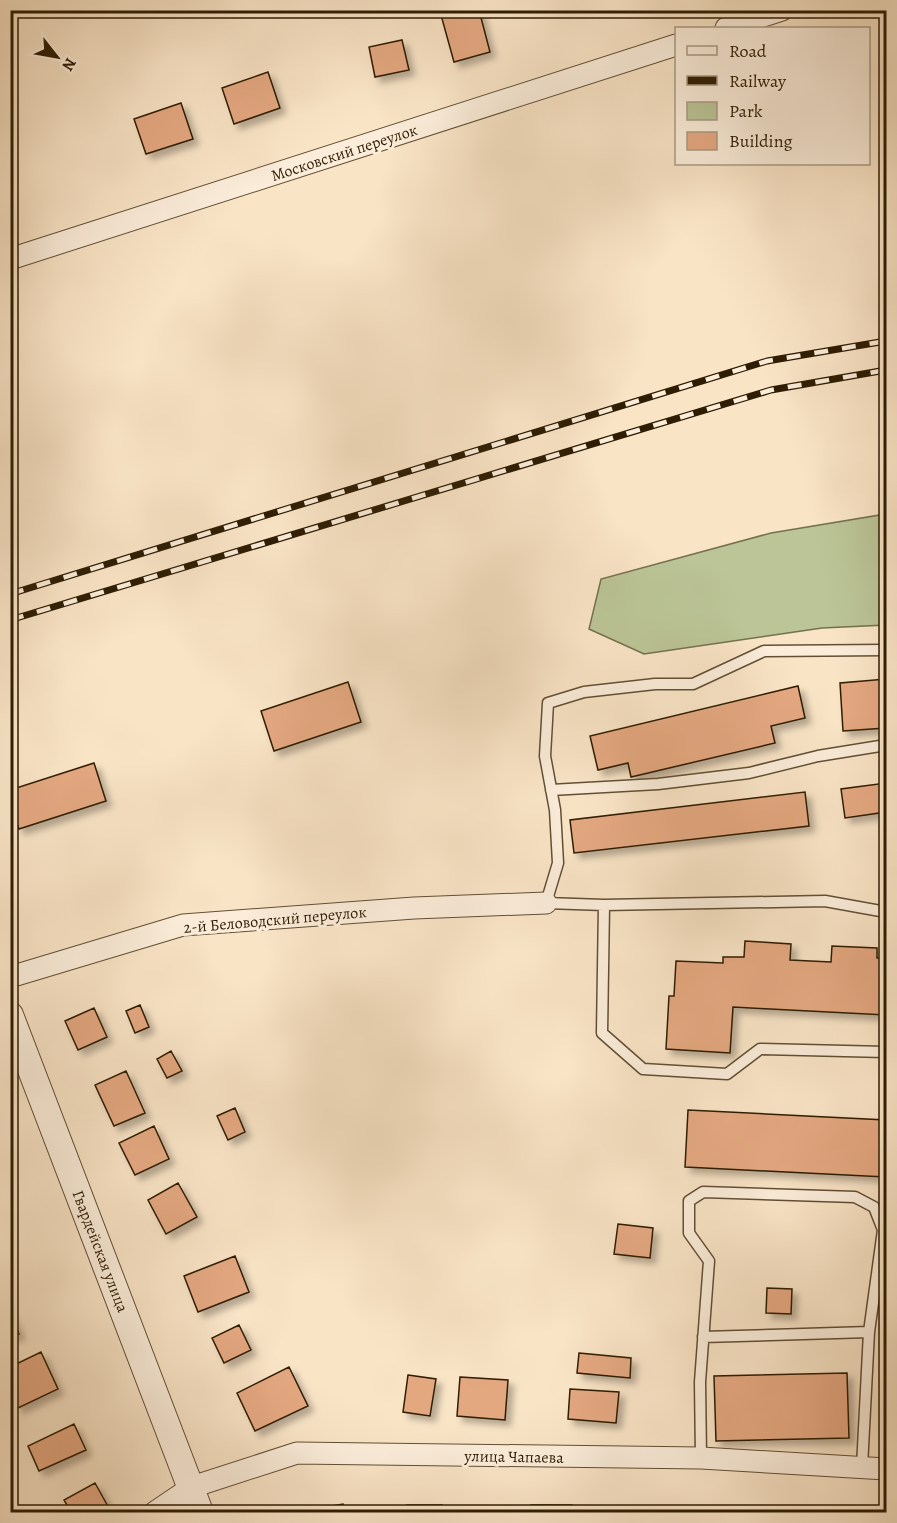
<svg xmlns="http://www.w3.org/2000/svg" width="897" height="1523" viewBox="0 0 897 1523" font-family="Alegreya,serif">
  <defs>
    <filter id="shadow"><feDropShadow dx="5.5" dy="5.5" stdDeviation="3" flood-color="#0004"/></filter>
  </defs>
  <rect width="100%" height="100%" fill="#f9e4c6"/>
  <filter id="stains"><feTurbulence type="fractalNoise" baseFrequency=".00333" numOctaves="4"/><feColorMatrix values="0 0 0 0 .2 0 0 0 0 .09 0 0 0 0 .02 0 0 0 .5 -.17"/></filter>
  <radialGradient id="worn" r=".72"><stop offset=".6" stop-color="#630" stop-opacity="0"/><stop offset="1" stop-color="#630" stop-opacity=".3"/></radialGradient>
  <path fill="#bbc597" stroke="#75714d" stroke-width="1.5" d="M886,514V625L822,628L644,654L589,629L601,579L771,533Z"/>
  <path fill="#e4a881" stroke="#2f1d03" stroke-width="1.5" filter="url(#shadow)" d="M457,10H479L490,52L454,62L441,15Z
    M402,40L409,70L375,77L369,47Z
    M268,72L280,108L234,124L222,88Z
    M181,103L193,139L146,154L134,119Z
    M886,679V728L843,731L840,683Z
    M348,682L361,722L274,751L261,711Z
    M798,686L805,718L771,726L775,743L631,777L628,763L598,770L590,736Z
    M94,763L106,801L19,829L10,805V790Z
    M886,783V812L845,818L841,789Z
    M805,792L809,826L574,853L570,820Z
    M745,941L791,944L790,960L831,962L832,946L877,948V958H886V1015L733,1007L730,1053L666,1049L669,996H674L676,961L723,963V957H744Z
    M140,1005L149,1027L135,1033L126,1011Z
    M94,1008L107,1037L78,1050L65,1021Z
    M171,1051L182,1071L167,1078L157,1059Z
    M126,1071L145,1113L114,1126L95,1085Z
    M235,1108L245,1132L228,1140L217,1116Z
    M688,1110L886,1120V1177L685,1167Z
    M154,1126L169,1159L135,1175L119,1143Z
    M178,1183L197,1217L166,1234L148,1200Z
    M618,1224L653,1228L650,1258L614,1254Z
    M235,1256L249,1292L198,1312L184,1276Z
    M767,1288L792,1289L791,1314L766,1313Z
    M10,1313L19,1334L10,1337Z
    M239,1325L251,1350L224,1363L212,1338Z
    M41,1352L58,1389L18,1408L10,1391V1367Z
    M579,1353L631,1358L630,1378L577,1373Z
    M289,1367L308,1406L255,1431L237,1393Z
    M847,1373L849,1438L716,1441L714,1376Z
    M408,1375L436,1379L430,1416L403,1412Z
    M460,1377L508,1380L505,1420L457,1416Z
    M570,1389L619,1392L616,1423L568,1419Z
    M74,1424L86,1450L39,1471L28,1446Z
    M95,1483L110,1510L71,1512L64,1500Z
    M343,1504L344,1512H294Z
    M407,1505H442V1512H407Z
    M531,1505H572V1512H532Z"/>
  <g fill="none" stroke-linecap="round" stroke-linejoin="round">
    <g stroke="#624f34" stroke-width="13">
      <path id="service" d="M886,650L764,651L693,684H655L584,692L548,703L545,756L555,810L558,863L546,903L604,905L825,901L886,912
        M551,790L658,784L749,773L818,756L886,745
        M604,905L602,1033L643,1069L727,1074L760,1049L886,1052
        M703,1337L869,1332
        M701,1458L700,1382L709,1261L689,1233V1201L703,1192L855,1197L874,1207L883,1230L869,1332L862,1467"/>
    </g>
    <g stroke="#624f34" stroke-width="23">
      <path id="minor" d="M726,28L782,10
        M10,259L676,45
        M10,977L183,925L414,908L546,903
        M155,1512L192,1487L297,1453L701,1458L886,1469"/>
    </g>
    <g stroke="#624f34" stroke-width="28">
      <path id="tertiary" d="M10,1015L200,1512"/>
    </g>
    <use href="#service" stroke="#fbedda" stroke-width="10"/>
    <use href="#minor" stroke="#fbedda" stroke-width="21"/>
    <use href="#tertiary" stroke="#fbedda" stroke-width="26"/>
    <g stroke="#2f1d03" stroke-width="7">
      <path id="rail" d="M10,594L767,361L886,341
        M10,620L771,390L886,370"/>
    </g>
    <use href="#rail" stroke="#fbedda" stroke-width="4.5" stroke-dasharray="14" stroke-linecap="butt"/>
  </g>
  <g text-anchor="middle" stroke-width="6" stroke-linejoin="round" paint-order="stroke">
    <g font-size="16" fill="#2f1d03" stroke="#fbedda">
      <text transform="translate(344 152) rotate(-18)" y="6">Московский переулок</text>
      <text transform="translate(275 919) rotate(-5)" y="6">2-й Беловодский переулок</text>
      <text transform="translate(101 1251) rotate(69)" y="6">Гвардейская улица</text>
      <text transform="translate(514 1456) rotate(1)" y="6">улица Чапаева</text>
    </g>
  </g>
  <rect width="897" height="1523" fill="none" stroke="#f9e4c6" stroke-width="36"/>
  <rect x="12" y="12" width="873" height="1499" fill="none" stroke="#2f1d03" stroke-width="3"/>
  <rect x="18" y="18" width="861" height="1487" fill="none" stroke="#2f1d03" stroke-width="1.5"/>
  <rect x="675" y="27" width="195" height="138" fill="#fbedda" stroke="#a99a84" stroke-width="1.5"/>
  <rect x="687" y="46" width="30" height="9" fill="#fbedda" stroke="#a99a84" stroke-width="1.5"/>
  <text x="729" y="57" font-size="18" fill="#2f1d03">Road</text>
  <rect x="687" y="76" width="30" height="9" fill="#2f1d03" stroke="#a99a84" stroke-width="1.5"/>
  <text x="729" y="87" font-size="18" fill="#2f1d03">Railway</text>
  <rect x="687" y="102" width="30" height="18" fill="#bbc597" stroke="#a99a84" stroke-width="1.5"/>
  <text x="729" y="117" font-size="18" fill="#2f1d03">Park</text>
  <rect x="687" y="132" width="30" height="18" fill="#e4a881" stroke="#a99a84" stroke-width="1.5"/>
  <text x="729" y="147" font-size="18" fill="#2f1d03">Building</text>
  <g transform="translate(57 57) rotate(121)" stroke="#fbedda" stroke-width="4.5" paint-order="stroke">
  <path d="M0-4.5L10 22L0 15L-10 22Z" fill="#2f1d03"/>
  <text y="-9" font-size="16" font-weight="bold" text-anchor="middle" fill="#2f1d03">N</text>
  </g>
  <rect width="100%" height="100%" filter="url(#stains)"/>
  <rect width="100%" height="100%" fill="url(#worn)"/>
</svg>
